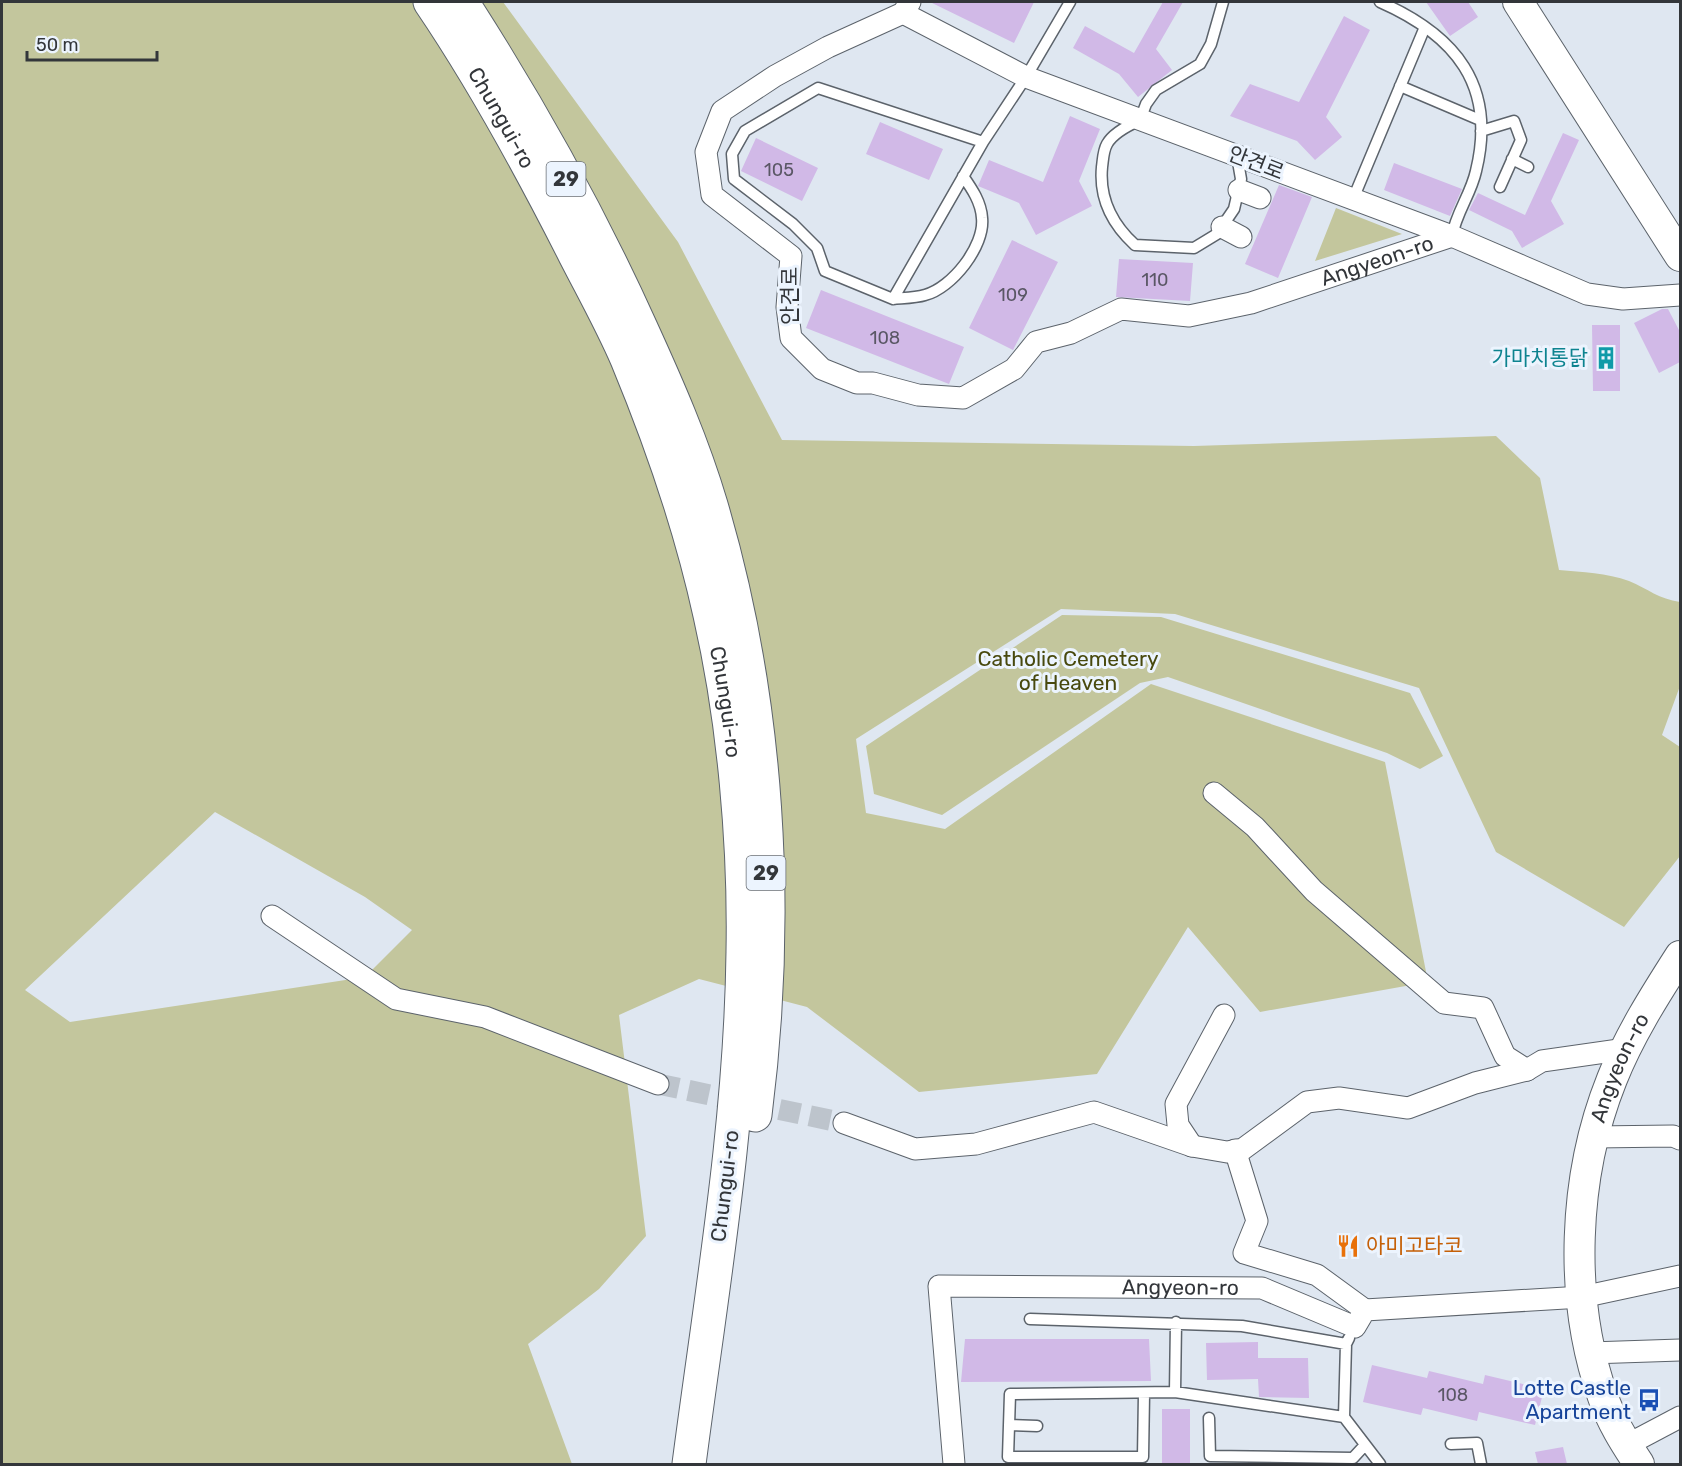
<svg xmlns="http://www.w3.org/2000/svg" width="1682" height="1466" viewBox="0 0 1682 1466" font-family="Rubik,'Noto Sans KR',sans-serif">
  <rect width="100%" height="100%" fill="#dfe7f1"/>
  <path fill="#c3c69d" fill-rule="evenodd" d="M2,2H503L678,242L782,440L1194,446L1496,436L1540,478L1559,570C1582,572 1607,573 1629,581C1648,589 1659,599 1680,602V686L1662,735L1680,747V856L1624,927L1496,852L1419,688L1175,614L1061,609L856,739L866,813L945,829L1151,684L1385,762L1428,982L1260,1012L1188,927L1097,1074L919,1092L807,1007L699,979L619,1015L646,1236L599,1289L528,1344L572,1464H2ZM215,812L365,897L412,930L365,977L70,1022L25,990Z
    M1336,208L1402,234L1315,261Z
    M1062,615L1161,617L1410,693L1443,756L1420,769L1387,753L1168,677L1140,683L942,815L874,794L866,746Z"/>
  <path fill="#d1b9e7" d="M930,2H1034L1014,43Z
    M1163,2H1183L1156,49L1172,70L1138,97L1119,74L1073,48L1085,26L1134,53Z
    M1426,2H1468L1478,17L1450,36Z
    M1344,16L1370,30L1326,117L1342,137L1315,160L1297,141L1230,116L1250,84L1299,102Z
    M1070,116L1100,129L1079,181L1092,206L1036,235L1019,203L978,186L989,160L1043,182Z
    M880,122L943,149L929,180L866,154Z
    M1563,133L1579,140L1551,201L1564,224L1522,248L1512,231L1469,210L1478,193L1525,215Z
    M756,138L818,168L802,201L741,171Z
    M1394,163L1462,189L1450,216L1384,190Z
    M1279,185L1312,197L1278,278L1245,264Z
    M1012,240L1058,262L1013,350L969,328Z
    M1119,259L1193,263L1190,301L1116,297Z
    M821,290L964,347L949,384L806,328Z
    M1662,309H1668L1680,332V362L1659,373L1634,323Z
    M1592,325H1620V391H1593Z
    M965,1339H1149L1151,1381L961,1382Z
    M1258,1342V1358H1308L1309,1398L1259,1397L1258,1379L1207,1380L1206,1343Z
    M1372,1365L1427,1378L1429,1371L1483,1384L1485,1375L1544,1389L1535,1425L1479,1412L1477,1421L1423,1408L1421,1415L1363,1402Z
    M1162,1409H1190V1464H1162Z
    M1563,1447L1567,1464H1538L1535,1452Z"/>
  <g fill="none" stroke-linecap="round" stroke-linejoin="round">
    <path stroke="#bdc4cc" stroke-width="21" stroke-dasharray="21 10" stroke-linecap="butt" d="M658,1084L844,1123"/>
    <g stroke="#5c636b" stroke-width="13">
      <path id="lane" d="M1223,2L1211,44L1200,64L1156,90L1146,104L1140,120C1129,125 1113,133 1107,144C1103,151 1103,160 1102,167C1099,199 1112,224 1135,245L1194,248L1217,234L1234,209L1241,179L1237,156
        M1380,2C1455,35 1497,85 1476,171C1471,194 1456,213 1452,236
        M1400,86L1480,120
        M1481,131L1514,121L1521,140L1500,187
        M983,142L818,88L745,131L732,154L734,179L793,224L817,248L825,271L893,299L983,142L1026,77L1070,2
        M1512,159L1528,167
        M1353,199L1425,27
        M893,299C903,298 915,298 925,295C952,288 985,246 982,218C981,202 972,189 963,176
        M1030,1319L1242,1326L1346,1344
        M1349,1338L1346,1344L1344,1417L1380,1464
        M1175,1392L1176,1322
        M1144,1394L1143,1457H1008L1010,1394L1175,1392L1344,1417
        M1209,1418L1210,1456L1353,1458L1365,1445
        M1010,1425L1037,1426
        M1451,1444L1477,1443L1481,1464"/>
    </g>
    <g stroke="#5c636b" stroke-width="23">
      <g id="street">
        <path id="s1" d="M910,2L903,13L828,47L775,76L722,111L706,152L712,195L791,256L787,307L791,338L822,369L857,383H873L918,395L963,398L1014,369L1036,342L1071,333L1121,309L1189,316L1251,303L1452,236"/>
        <path d="M903,13L1026,77L1452,236L1587,294L1623,299L1680,295"/>
        <path d="M1239,190L1260,198"/>
        <path d="M1222,227L1241,237"/>
        <path d="M1214,793L1255,827L1314,891L1444,1003L1483,1008L1505,1056L1527,1070"/>
        <path d="M272,916L396,999L485,1017L658,1084"/>
        <path d="M844,1123L915,1149L976,1144L1094,1112L1192,1146L1227,1152L1243,1149L1307,1102L1339,1098L1408,1108L1475,1083L1527,1070L1542,1061L1626,1049"/>
        <path d="M1594,1137L1673,1136L1680,1139"/>
        <path d="M1192,1146L1178,1125L1176,1104L1224,1015"/>
        <path d="M1235,1150L1257,1221L1244,1253L1317,1275L1365,1310"/>
        <path d="M1590,1353L1680,1350"/>
        <path d="M1627,1445L1680,1417"/>
        <path id="s2" d="M954,1464L939,1286L1262,1288L1355,1327L1365,1310L1582,1297L1680,1276"/>
      </g>
    </g>
    <g stroke="#5c636b" stroke-width="32">
      <g id="secondary">
        <path d="M1518,2L1680,256"/>
        <path id="s3" d="M1639,1464C1625,1443 1611,1421 1603,1397C1568,1298 1573,1176 1612,1079C1629,1036 1655,995 1680,956"/>
      </g>
    </g>
    <g stroke="#5c636b" stroke-width="35">
      <g id="highway">
        <path id="s4" d="M430,2C485,83 531,168 575,255C593,290 612,324 627,359C661,441 691,528 710,615C734,720 745,844 743,952C741,1123 711,1295 689,1464"/>
        <path d="M462,2C529,106 590,215 641,328C667,385 693,444 711,505C769,701 781,912 755,1115"/>
      </g>
    </g>
    <use href="#lane" stroke="#fff" stroke-width="10"/>
    <use href="#street" stroke="#fff" stroke-width="21"/>
    <use href="#secondary" stroke="#fff" stroke-width="30"/>
    <use href="#highway" stroke="#fff" stroke-width="33"/>
  </g>
  <defs>
    <g id="building-bare" transform="scale(1.8)"><path d="M-4-6H4V6H1V3H-1V6H-4ZM-2.5-4.3h1.7v1.8h-1.7ZM.8-4.3h1.7v1.8H.8ZM-2.5-1h1.7V.8h-1.7ZM.8-1h1.7V.8H.8Z" fill="#0f9aa8" stroke="#ecf4fe" stroke-width="2.5" paint-order="stroke"/></g>
    <g id="restaurant-bare" transform="scale(1.8)"><path d="M-5-6h1v4h1v-4h1v4h1v-4h1v5L-1.5 .5V6h-2V.5L-5-1ZM5-6V6H3V1.5H1.5Q1.5-4 5-6Z" fill="#e8710a" stroke="#ecf4fe" stroke-width="2.5" paint-order="stroke"/></g>
    <g id="bus-bare" transform="scale(1.8)"><path d="M-5-6H5V4H4V6H2V4H-2V6H-4V4H-5ZM-3.5-4V0h7V-4ZM-3.5 1.2v1.5H-2V1.2ZM2 1.2v1.5H3.5V1.2Z" fill="#1a4fb4" stroke="#ecf4fe" stroke-width="2.5" paint-order="stroke"/></g>
  </defs>
  <g fill-rule="evenodd">
    <use href="#building-bare" x="1606" y="358"/>
    <use href="#restaurant-bare" x="1348" y="1246"/>
    <use href="#bus-bare" x="1649" y="1400"/>
  </g>
  <g text-anchor="middle" stroke-width="6" stroke-linejoin="round" paint-order="stroke">
    <g font-size="18" fill="#5a5765">
      <text x="779" y="176">105</text>
      <text x="1155" y="286">110</text>
      <text x="1013" y="301">109</text>
      <text x="885" y="344">108</text>
      <text x="1453" y="1401">108</text>
    </g>
    <g fill="#ecf4fe" stroke="#6a6f75" stroke-width="1.5">
      <rect x="546.5" y="162" width="39" height="34" rx="4.5"/>
      <rect x="746.5" y="856" width="39" height="34" rx="4.5"/>
    </g>
    <g font-size="20" font-weight="bold" fill="#33363a">
      <text x="566" y="186">29</text>
      <text x="766" y="880">29</text>
    </g>
    <g font-size="21" fill="#33363a" stroke="#ecf4fe">
      <text dy="7" stroke="none"><textPath href="#s4" startOffset="136">Chungui-ro</textPath></text>
      <text transform="translate(1256 163) rotate(21)" y="7">안견로</text>
      <text dy="7" stroke="none"><textPath href="#s1" startOffset="1128">Angyeon-ro</textPath></text>
      <text transform="translate(790 296) rotate(-90)" y="7">안견로</text>
      <text dy="7" stroke="none"><textPath href="#s4" startOffset="766">Chungui-ro</textPath></text>
      <text dy="7" stroke="none"><textPath href="#s3" startOffset="414">Angyeon-ro</textPath></text>
      <text transform="translate(725 1186) rotate(-83)" y="7">Chungui-ro</text>
      <text dy="7" stroke="none"><textPath href="#s2" startOffset="420">Angyeon-ro</textPath></text>
    </g>
    <g font-size="21" fill="#0d838f" stroke="#ecf4fe" text-anchor="end">
      <text x="1588" y="365">가마치통닭</text>
    </g>
    <g font-size="21" fill="#48490e" stroke="#ecf4fe">
      <text x="1068" y="666">Catholic Cemetery<tspan x="1068" dy="24">of Heaven</tspan></text>
    </g>
    <g font-size="21" fill="#c56008" stroke="#ecf4fe" text-anchor="start">
      <text x="1366" y="1253">아미고타코</text>
    </g>
    <g font-size="21" fill="#164399" stroke="#ecf4fe" text-anchor="end">
      <text x="1631" y="1395">Lotte Castle<tspan x="1631" dy="24">Apartment</tspan></text>
    </g>
  </g>
  <rect width="1682" height="1466" fill="none" stroke="#33363a" stroke-width="6"/>
  <path d="M27 51v9h130v-9" fill="none" stroke="#33363a" stroke-width="3"/>
  <text x="36" y="51" font-size="18" fill="#33363a" stroke="#ecf4fe" stroke-width="4.5" paint-order="stroke">50 m</text>
</svg>
